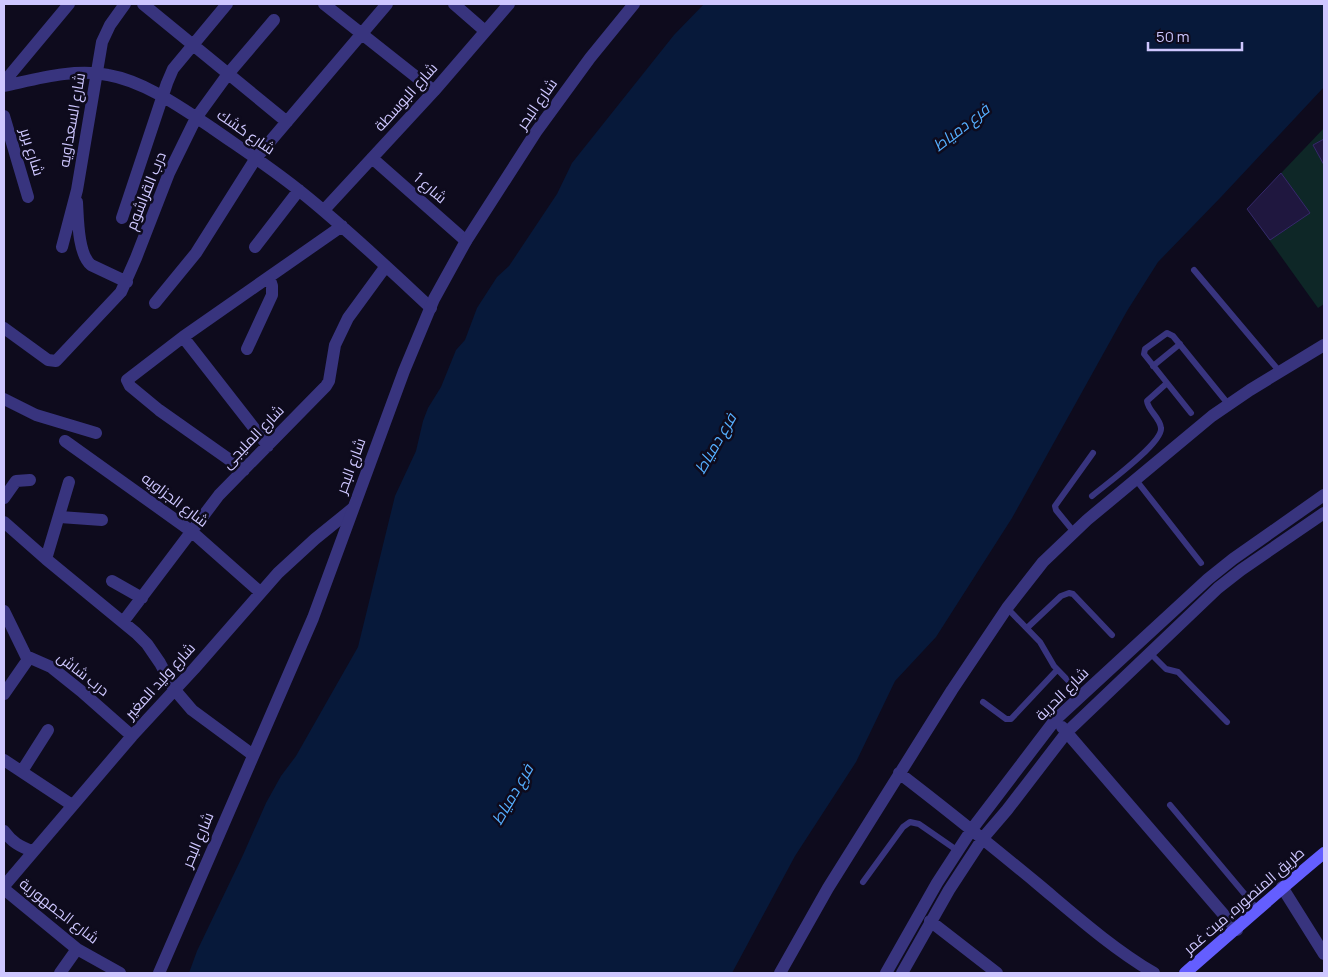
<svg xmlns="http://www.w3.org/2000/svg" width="1328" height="977" viewBox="0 0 1328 977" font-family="Manrope,Cairo,sans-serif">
  <rect width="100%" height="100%" fill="#0e0b1d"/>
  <path fill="#0e2727" d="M1324,128V304L1318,308L1247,209Z"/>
  <path fill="#07193a" d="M704,4H1324V87L1221,197L1158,262L1127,311L1012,518L936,637L895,681L856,762L795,856L732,973H189L197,951L243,855L266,803L281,776L296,756L358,647L395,496L416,451L423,421L428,408L441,387L456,350L465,340L477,308L497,277L509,266L557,194L572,163L674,35Z"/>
  <path fill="#1f173f" stroke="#36286b" d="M1324,139V165L1313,145Z
    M1281,173L1310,213L1270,240L1247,209Z"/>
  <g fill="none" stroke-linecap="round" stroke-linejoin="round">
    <path stroke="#38347e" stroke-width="6" d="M1194,270L1280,372
      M1153,366L1180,344
      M1191,413L1144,354L1145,349L1167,333L1173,336L1229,405
      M1136,480L1201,563
      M1092,496C1105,485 1163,443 1161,428C1160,417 1148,411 1147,401L1167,383
      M1074,532L1056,510L1055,506L1093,453
      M1007,608L1040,642L1054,666L1082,695
      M1027,628L1061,596L1069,593L1073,594L1112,635
      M1150,653L1166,669L1178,672L1227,722
      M983,702L1006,719H1011L1057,670
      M1170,805L1258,910
      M863,882L903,827L910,822L919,824L958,851"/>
    <path stroke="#38347e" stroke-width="12" d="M143,4L287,122
      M324,4L434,91
      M454,4L485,31
      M4,82L69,4
      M4,86C37,79 74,68 108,75C144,81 182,108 212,128C242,149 273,169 301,192C346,228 388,268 431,308
      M4,116L28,197
      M372,158L466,241
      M77,202C78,219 78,254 91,265L127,282
      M324,210L434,91L509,4
      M122,218L167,83L173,69L227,4
      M62,247L77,190L102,42L110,25L125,4
      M255,247L299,190
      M155,303L196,253L256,158L387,4
      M4,328L48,360L56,361L121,292L136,258L169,173L196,118L228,74L274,20
      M183,337L268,446
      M247,349L272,295V286L269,277
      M4,399L36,415L96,433
      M65,441L191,531L260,592
      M244,470L159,410L130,386L127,380L183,337L342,226
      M4,498L16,481L30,480
      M60,517L102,520
      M4,522L46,559L136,633L147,644L160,663L174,689L192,710L253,755
      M46,559L69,482
      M112,581L142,598
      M4,611L26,656L51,667L81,691L132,736
      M123,622L219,495L326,386L329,381L335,345L348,318L386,266
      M4,694L29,658
      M1062,727L1237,930
      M4,760L72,805
      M22,771L48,730
      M899,773C946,809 993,847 1039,885C1076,916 1113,949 1154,973
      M4,831C12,842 20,847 33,851
      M4,886L132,736L194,669L278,573L315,539L352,509
      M1282,887L1324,954
      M4,889L77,949L120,973
      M930,921L997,973
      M60,973L77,949
      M780,973L828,888L952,690L1007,608L1043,562L1087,520L1212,416L1250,390L1324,345
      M886,973L937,883L972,829L1055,720L1208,579L1233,559L1324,495
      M902,973L949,890L983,838L1007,810L1067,732L1218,588L1241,570L1324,513"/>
    <path stroke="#38347e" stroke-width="12" d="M159,973L313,618L404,371L434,299L466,241L536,132L590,58L634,4"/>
    <path stroke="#645eff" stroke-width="12" d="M1185,973C1231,933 1277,892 1324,853"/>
  </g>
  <g text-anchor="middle" stroke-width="5" stroke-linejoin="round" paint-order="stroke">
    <g font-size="15" fill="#cec7ff" stroke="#0e0b1d">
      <text transform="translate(406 97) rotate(-48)" y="5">شارع البوسطة</text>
      <text transform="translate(537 104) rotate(-55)" y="5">شارع البحر</text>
      <text transform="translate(72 120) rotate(-80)" y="5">شارع السعداويه</text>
      <text transform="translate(246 132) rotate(35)" y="5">شارع كشك</text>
      <text transform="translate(32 152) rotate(73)" y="5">شارع بربر</text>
      <text transform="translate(430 188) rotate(41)" y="5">شارع 1</text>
      <text transform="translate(146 191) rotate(-68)" y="5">درب القراشوم</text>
      <text transform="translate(253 437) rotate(-46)" y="5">شارع المليجى</text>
      <text transform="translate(351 466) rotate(-70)" y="5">شارع البحر</text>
      <text transform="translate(175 500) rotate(37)" y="5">شارع الجزاويه</text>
      <text transform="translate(83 674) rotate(38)" y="5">درب شاش</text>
      <text transform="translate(160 681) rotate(-48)" y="5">شارع وليد المغير</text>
      <text transform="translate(1062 694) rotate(-45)" y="5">شارع الحرية</text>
      <text transform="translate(198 840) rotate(-67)" y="5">شارع البحر</text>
      <text transform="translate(1244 901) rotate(-41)" y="5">طريق المنصوره, ميت غمر</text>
      <text transform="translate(59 911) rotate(38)" y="5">شارع الجمهورية</text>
    </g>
    <g font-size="16" font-style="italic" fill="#55afff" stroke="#0e0b1d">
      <text transform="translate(961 127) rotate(-38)" y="6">فرع دمياط</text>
      <text transform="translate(715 443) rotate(-60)" y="6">فرع دمياط</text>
      <text transform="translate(512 794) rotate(-60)" y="6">فرع دمياط</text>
    </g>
  </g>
  <rect width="1328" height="977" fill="none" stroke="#cec7ff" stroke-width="10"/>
  <path d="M1148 42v8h94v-8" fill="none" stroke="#cec7ff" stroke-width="2.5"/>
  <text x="1156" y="42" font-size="15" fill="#cec7ff" stroke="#0e0b1d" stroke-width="4" paint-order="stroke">50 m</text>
</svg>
